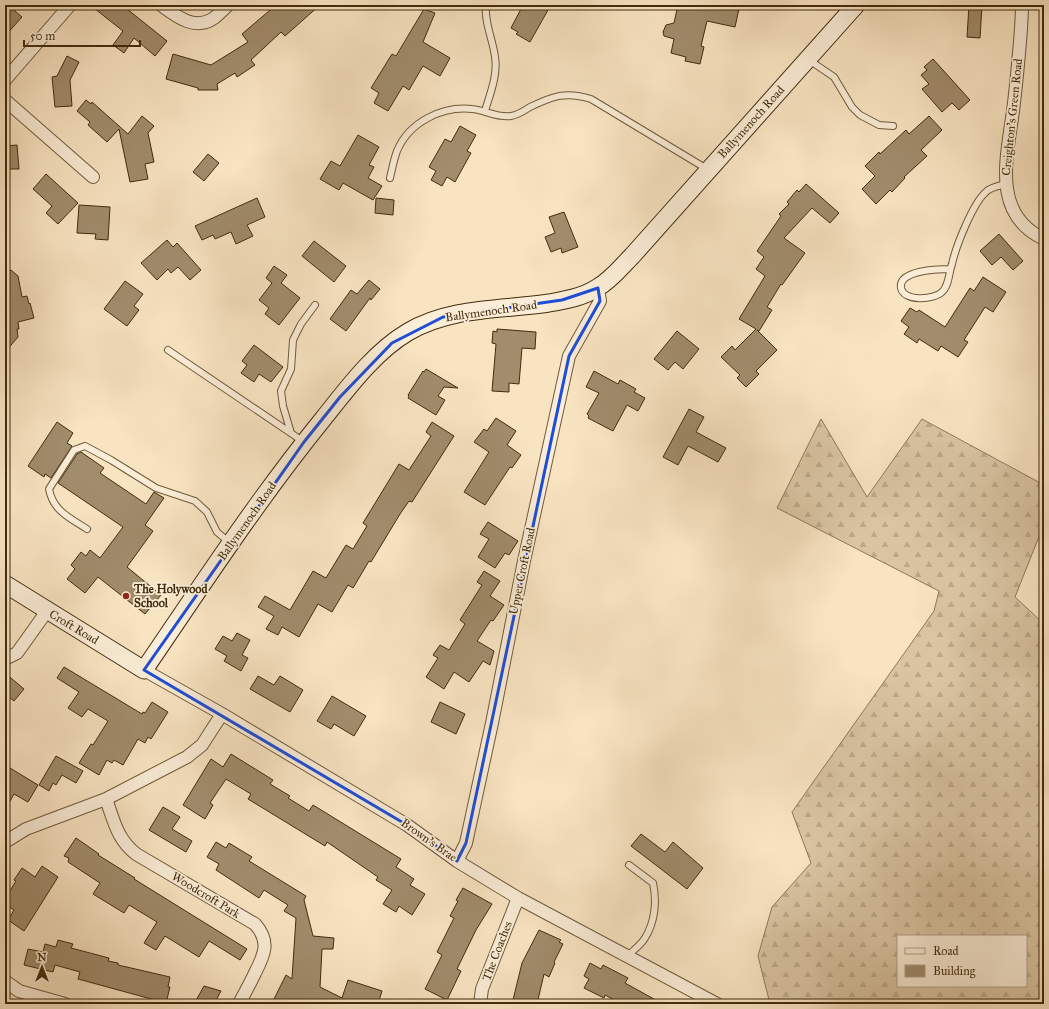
<svg xmlns="http://www.w3.org/2000/svg" width="1049" height="1009" viewBox="0 0 1049 1009" font-family="'IM FELL Great Primer',serif">
  <defs>
    <pattern id="forest-firs" width="22" height="20" patternUnits="userSpaceOnUse"><rect width="22" height="20" fill="#dac5a3"/><path d="M5 1l3.5 6h-7zM16 11l3.5 6h-7z" fill="#bca98b"/></pattern>
  </defs>
  <rect width="100%" height="100%" fill="#f9e4c2"/>
  <filter id="stains"><feTurbulence type="fractalNoise" baseFrequency=".005" numOctaves="4"/><feColorMatrix values="0 0 0 0 .2 0 0 0 0 .09 0 0 0 0 .02 0 0 0 .5 -.17"/></filter>
  <radialGradient id="worn" r=".72"><stop offset=".6" stop-color="#630" stop-opacity="0"/><stop offset="1" stop-color="#630" stop-opacity=".3"/></radialGradient>
  <path fill="url(#forest-firs)" stroke="#8e7858" fill-rule="evenodd" d="M821,419L867,497L922,419L1044,485V524L1015,597L1044,624V1004H770L758,956L772,907L811,863L792,812L934,611L939,591L777,508ZM898,936H1026V986H898Z"/>
  <path fill="#a18c6c" stroke="#412c0e" d="M5,5H8L22,17L5,36Z
    M90,5H122L167,41L155,56L134,38L124,53L113,45L123,31Z
    M276,5H320L285,36L281,32L251,60L255,65L237,77L235,73L217,84L218,90H198V88L166,79L173,54L211,65L248,42L242,34Z
    M523,5H539L548,10L530,42L516,34L518,32L511,28Z
    M678,5L697,8V5H721L739,9L735,27L707,21L701,46L704,47L700,64L685,61L686,57L671,53L674,39L664,36L663,32L666,25L674,23Z
    M969,5H982L980,38L967,37Z
    M424,9L435,13L423,42L450,58L440,76L423,66L409,90L403,86L388,111L374,103L379,93L371,88L392,54L396,56Z
    M67,56L79,62L70,80L72,106L55,107L52,77L57,76Z
    M933,59L970,100L959,110L952,103L942,112L922,89L929,84L921,75L927,70L924,67Z
    M86,100L91,104L92,102L128,134L142,116L154,126L148,133L154,162L145,164L148,179L130,182L119,129L107,142L88,125L90,122L77,111Z
    M929,116L942,130L921,150L927,156L904,177L905,178L892,192L890,190L876,204L862,189L875,176L865,166L879,152L880,154L906,130L909,134Z
    M460,126L476,135L467,151L471,153L455,182L447,177L442,186L431,180L436,171L429,167L445,139L451,142Z
    M358,135L379,147L369,165L374,167L368,178L382,186L373,200L343,183L339,190L320,179L331,161L340,166Z
    M17,145L19,169H5V146Z
    M208,154L219,163L204,181L193,172Z
    M46,174L78,203L58,224L46,213L52,206L33,189Z
    M806,184L839,213L830,223L812,208L784,238L805,253L782,285L781,284L767,307L772,310L759,331L757,330L777,350L756,371L759,374L746,387L737,378L740,375L721,357L732,346L735,350L756,329L739,319L765,276L756,269L764,257L757,251L781,216L779,214L789,204L787,202L797,190L799,192Z
    M257,198L265,217L247,225L253,236L236,244L231,232L215,239L213,235L202,240L195,226Z
    M376,198L394,200L393,215L375,213Z
    M79,205L110,207L108,240L95,239L96,234L77,233Z
    M564,212L578,247L562,253L561,248L551,252L545,237L555,233L549,217Z
    M999,234L1023,261L1013,270L1001,257L992,265L980,251Z
    M167,240L173,247L177,243L201,270L190,280L178,267L171,273L168,269L157,280L141,263Z
    M314,241L346,266L334,282L302,256Z
    M274,266L287,275L281,283L300,298L279,325L265,314L269,308L259,300L272,283L266,278Z
    M11,270L18,276L22,297L27,296L29,304L30,303L34,318L18,322L19,329H17L18,337L5,352V277Z
    M983,277L1006,292L993,312L985,307L964,340L968,342L958,357L941,346L938,351L919,339L917,343L904,334L909,327L901,321L910,308L917,312L919,310L945,327L970,288L974,291Z
    M369,280L380,289L371,300L370,298L346,331L330,319L351,290L357,294Z
    M125,281L143,294L134,306L139,310L127,326L104,309Z
    M497,329L536,332L535,349L522,348L519,384L509,383V392L492,391L496,344L492,343L493,331L497,332Z
    M677,331L699,349L683,369L675,362L668,370L654,359Z
    M254,345L283,367L271,382L259,374L254,382L241,373L247,365L242,361Z
    M426,369L458,388L444,387L438,396L445,400L436,415L408,398L409,396L408,395L423,371L424,372Z
    M594,371L618,384L620,380L636,389L634,392L645,398L638,411L627,405L613,431L588,418L589,416L587,414L599,393L586,387Z
    M689,409L704,417L696,432L726,448L718,462L688,446L678,465L663,457Z
    M496,418L516,431L507,445L521,455L512,468L510,467L485,505L464,492L489,452L474,442L484,429L487,431Z
    M57,422L73,433L67,443L72,446L51,478L45,474L44,477L28,466Z
    M432,422L454,436L412,502L409,501L400,514L371,562L369,561L353,588L348,585L332,612L318,604L299,637L282,627L278,635L266,629L274,616L258,607L265,596L290,610L313,571L326,578L346,545L353,549L367,526L363,523L399,464L409,470L431,436L426,432Z
    M81,452L104,468L100,473L146,504L154,492L164,498L145,525L153,531L127,567L161,595L145,614L98,577L85,593L67,579L75,569L71,565L81,552L86,556L90,550L100,558L123,527L58,483L77,454Z
    M488,522L518,541L509,555L505,553L495,568L478,557L489,539L480,534Z
    M484,571L500,581L490,596L504,605L493,621L491,620L477,641L494,651L490,665L483,661L469,682L454,672L444,689L426,677L438,658L433,655L440,645L449,650L465,624L460,620L482,585L477,582Z
    M237,633L250,640L242,655L248,658L241,671L224,661L227,656L215,649L223,636L232,641Z
    M64,667L142,714L143,712L145,713L152,702L168,712L151,739L148,737L145,743L138,739L123,765L114,760L112,763L107,760L99,775L79,763L91,744L93,745L108,721L88,709L82,717L68,708L79,692L57,678Z
    M5,673L24,689L14,701L5,694Z
    M258,676L274,685L280,676L303,690L290,712L250,689Z
    M332,696L366,716L354,736L334,724L331,729L317,721Z
    M440,702L465,714L456,734L431,722Z
    M231,754L273,780L270,784L290,796L288,798L309,811L313,805L401,859L396,867L414,879L410,885L425,894L412,915L399,906L396,912L383,904L392,890L376,880L378,877L327,842L325,846L248,799L251,794L226,779L210,803L213,805L205,819L183,805L211,759L223,767Z
    M56,756L83,771L76,783L62,775L56,785L53,783L49,791L39,785Z
    M10,768L38,785L28,802L14,794L5,810V776Z
    M163,807L180,817L172,829L192,841L186,852L149,830Z
    M641,834L665,852L673,842L703,868L687,889L631,846Z
    M76,838L99,854L98,855L135,878L134,879L247,949L240,960L209,941L199,957L165,936L156,950L144,943L157,922L129,905L124,913L93,894L100,883L68,862L69,858L64,856Z
    M216,842L226,848L229,843L252,857L249,861L306,896L304,900L313,936L334,938L333,949H322L320,987L342,998L348,980L382,991L378,1004H275L276,1001L274,999L286,975L292,979L296,918L284,911L288,905L264,890L259,898L216,870L219,864L207,857Z
    M42,866L58,877L24,931L8,920L14,910L5,904V899L16,881L14,880L22,868L35,877Z
    M463,888L492,904L476,930L457,969L461,971L447,1000L425,989L442,955L437,952L454,918L450,916L458,901L456,900Z
    M539,930L561,940L559,942L563,944L554,962L555,963L549,977L544,974L537,1004H512L522,963Z
    M58,940L73,944L71,948L109,958L108,961L118,963V965L170,977L168,987H170L166,1003L78,979L80,972L55,965L53,972L24,965L28,949L43,952L45,944L56,947Z
    M590,963L601,969L603,965L628,978L625,983L663,1004H622L605,995L604,998L584,988L589,979L584,976Z
    M204,986L221,991L214,1004H194Z"/>
  <g fill="none" stroke-linecap="round" stroke-linejoin="round">
    <g stroke="#6f5a3b" stroke-width="8">
      <path id="lane" d="M809,60L834,77L852,107L860,115L879,125L893,126
        M485,111C490,94 498,75 495,57C493,40 484,22 486,5
        M390,178C392,169 394,159 397,151C409,122 442,106 472,109C485,110 497,118 511,116C518,115 524,111 530,107C553,96 566,91 591,99L707,169
        M950,269C939,269 898,270 901,288C904,302 934,300 942,292C949,286 949,272 952,264C956,246 973,203 986,192C990,187 999,186 1006,184
        M168,350L304,442
        M291,433L283,406L281,391L291,369L293,340L301,324L315,305
        M87,529C70,518 53,511 49,489L74,450L85,446L111,460L156,488L195,501L207,512L217,532L230,543
        M628,956C633,950 641,945 645,938C655,922 657,901 653,883L629,865"/>
    </g>
    <g stroke="#6f5a3b" stroke-width="14">
      <path id="street" d="M161,5C177,17 195,31 214,18C219,14 224,9 228,5
        M1022,5C1022,17 1021,29 1020,42C1018,65 1016,88 1013,111C1007,157 991,214 1044,239
        M5,80L70,5
        M5,100L93,177
        M5,659L17,653L47,611
        M144,670L222,714L407,825L457,861L518,898L717,1004
        M106,799C114,821 117,839 136,854L255,924C271,942 264,955 255,973C250,984 244,994 239,1004
        M5,842L26,829L106,799L187,757L202,745L222,714
        M457,861L466,843L492,723L524,561L569,356L600,301L598,288
        M5,981L19,991L65,1004
        M480,1004L482,989L518,898"/>
    </g>
    <g stroke="#412c0e" stroke-width="19">
      <path id="secondary" d="M5,584L144,670C202,585 258,499 323,419C347,389 374,352 408,332C450,307 502,310 549,303C566,300 583,297 597,288C611,280 621,267 632,256L856,5"/>
    </g>
    <use href="#lane" stroke="#fbedd7" stroke-width="6"/>
    <use href="#street" stroke="#fbedd7" stroke-width="12"/>
    <use href="#secondary" stroke="#fbedd7" stroke-width="17"/>
  </g>
  <path fill="none" stroke="#1d4ed8" stroke-width="3" stroke-linejoin="round" d="M598,288L600,301L569,356L466,843L457,861L407,825L144,670L304,442L340,397L392,343L443,317L562,300Z"/>
  <circle fill="#8f2418" stroke="#fbedd7" stroke-width="1.5" cx="126" cy="596" r="4"/>
  <g text-anchor="middle" stroke-width="3.5" stroke-linejoin="round" paint-order="stroke">
    <g font-size="12" fill="#412c0e" stroke="#fbedd7">
      <text transform="translate(1012 117) rotate(-84)" y="4">Creighton's Green Road</text>
      <text transform="translate(751 122) rotate(-48)" y="4">Ballymenoch Road</text>
      <text transform="translate(491 311) rotate(-8)" y="4">Ballymenoch Road</text>
      <text transform="translate(247 521) rotate(-55)" y="4">Ballymenoch Road</text>
      <text transform="translate(522 571) rotate(-78)" y="4">Upper Croft Road</text>
      <text transform="translate(74 627) rotate(31)" y="4">Croft Road</text>
      <text transform="translate(429 840) rotate(35)" y="4">Brown's Brae</text>
      <text transform="translate(206 895) rotate(31)" y="4">Woodcroft Park</text>
      <text transform="translate(497 951) rotate(-69)" y="4">The Coaches</text>
    </g>
    <g font-size="12" font-weight="bold" fill="#412c0e" stroke="#fbedd7" text-anchor="start">
      <text x="134" y="593">The Holywood<tspan x="134" dy="14">School</tspan></text>
    </g>
  </g>
  <rect width="1049" height="1009" fill="none" stroke="#f9e4c2" stroke-width="20"/>
  <rect x="6" y="6" width="1037" height="997" fill="none" stroke="#412c0e" stroke-width="2"/>
  <rect x="10" y="10" width="1029" height="989" fill="none" stroke="#412c0e"/>
  <rect x="897" y="935" width="130" height="52" fill="#fbedd7" stroke="#b1a087"/>
  <rect x="905" y="948" width="20" height="6" fill="#fbedd7" stroke="#b1a087"/>
  <text x="933" y="955" font-size="12" fill="#412c0e">Road</text>
  <rect x="905" y="965" width="20" height="12" fill="#a18c6c" stroke="#b1a087"/>
  <text x="933" y="975" font-size="12" fill="#412c0e">Building</text>
  <g transform="translate(42 967)" stroke="#fbedd7" stroke-width="3" paint-order="stroke">
  <path d="M0-3L7 15L0 10L-7 15Z" fill="#412c0e"/>
  <text y="-6" font-size="11" font-weight="bold" text-anchor="middle" fill="#412c0e">N</text>
  </g>
  <path d="M24 40v6h116v-6" fill="none" stroke="#412c0e" stroke-width="2"/>
  <text x="30" y="40" font-size="12" fill="#412c0e" stroke="#fbedd7" stroke-width="3" paint-order="stroke">50 m</text>
  <rect width="100%" height="100%" filter="url(#stains)"/>
  <rect width="100%" height="100%" fill="url(#worn)"/>
</svg>
